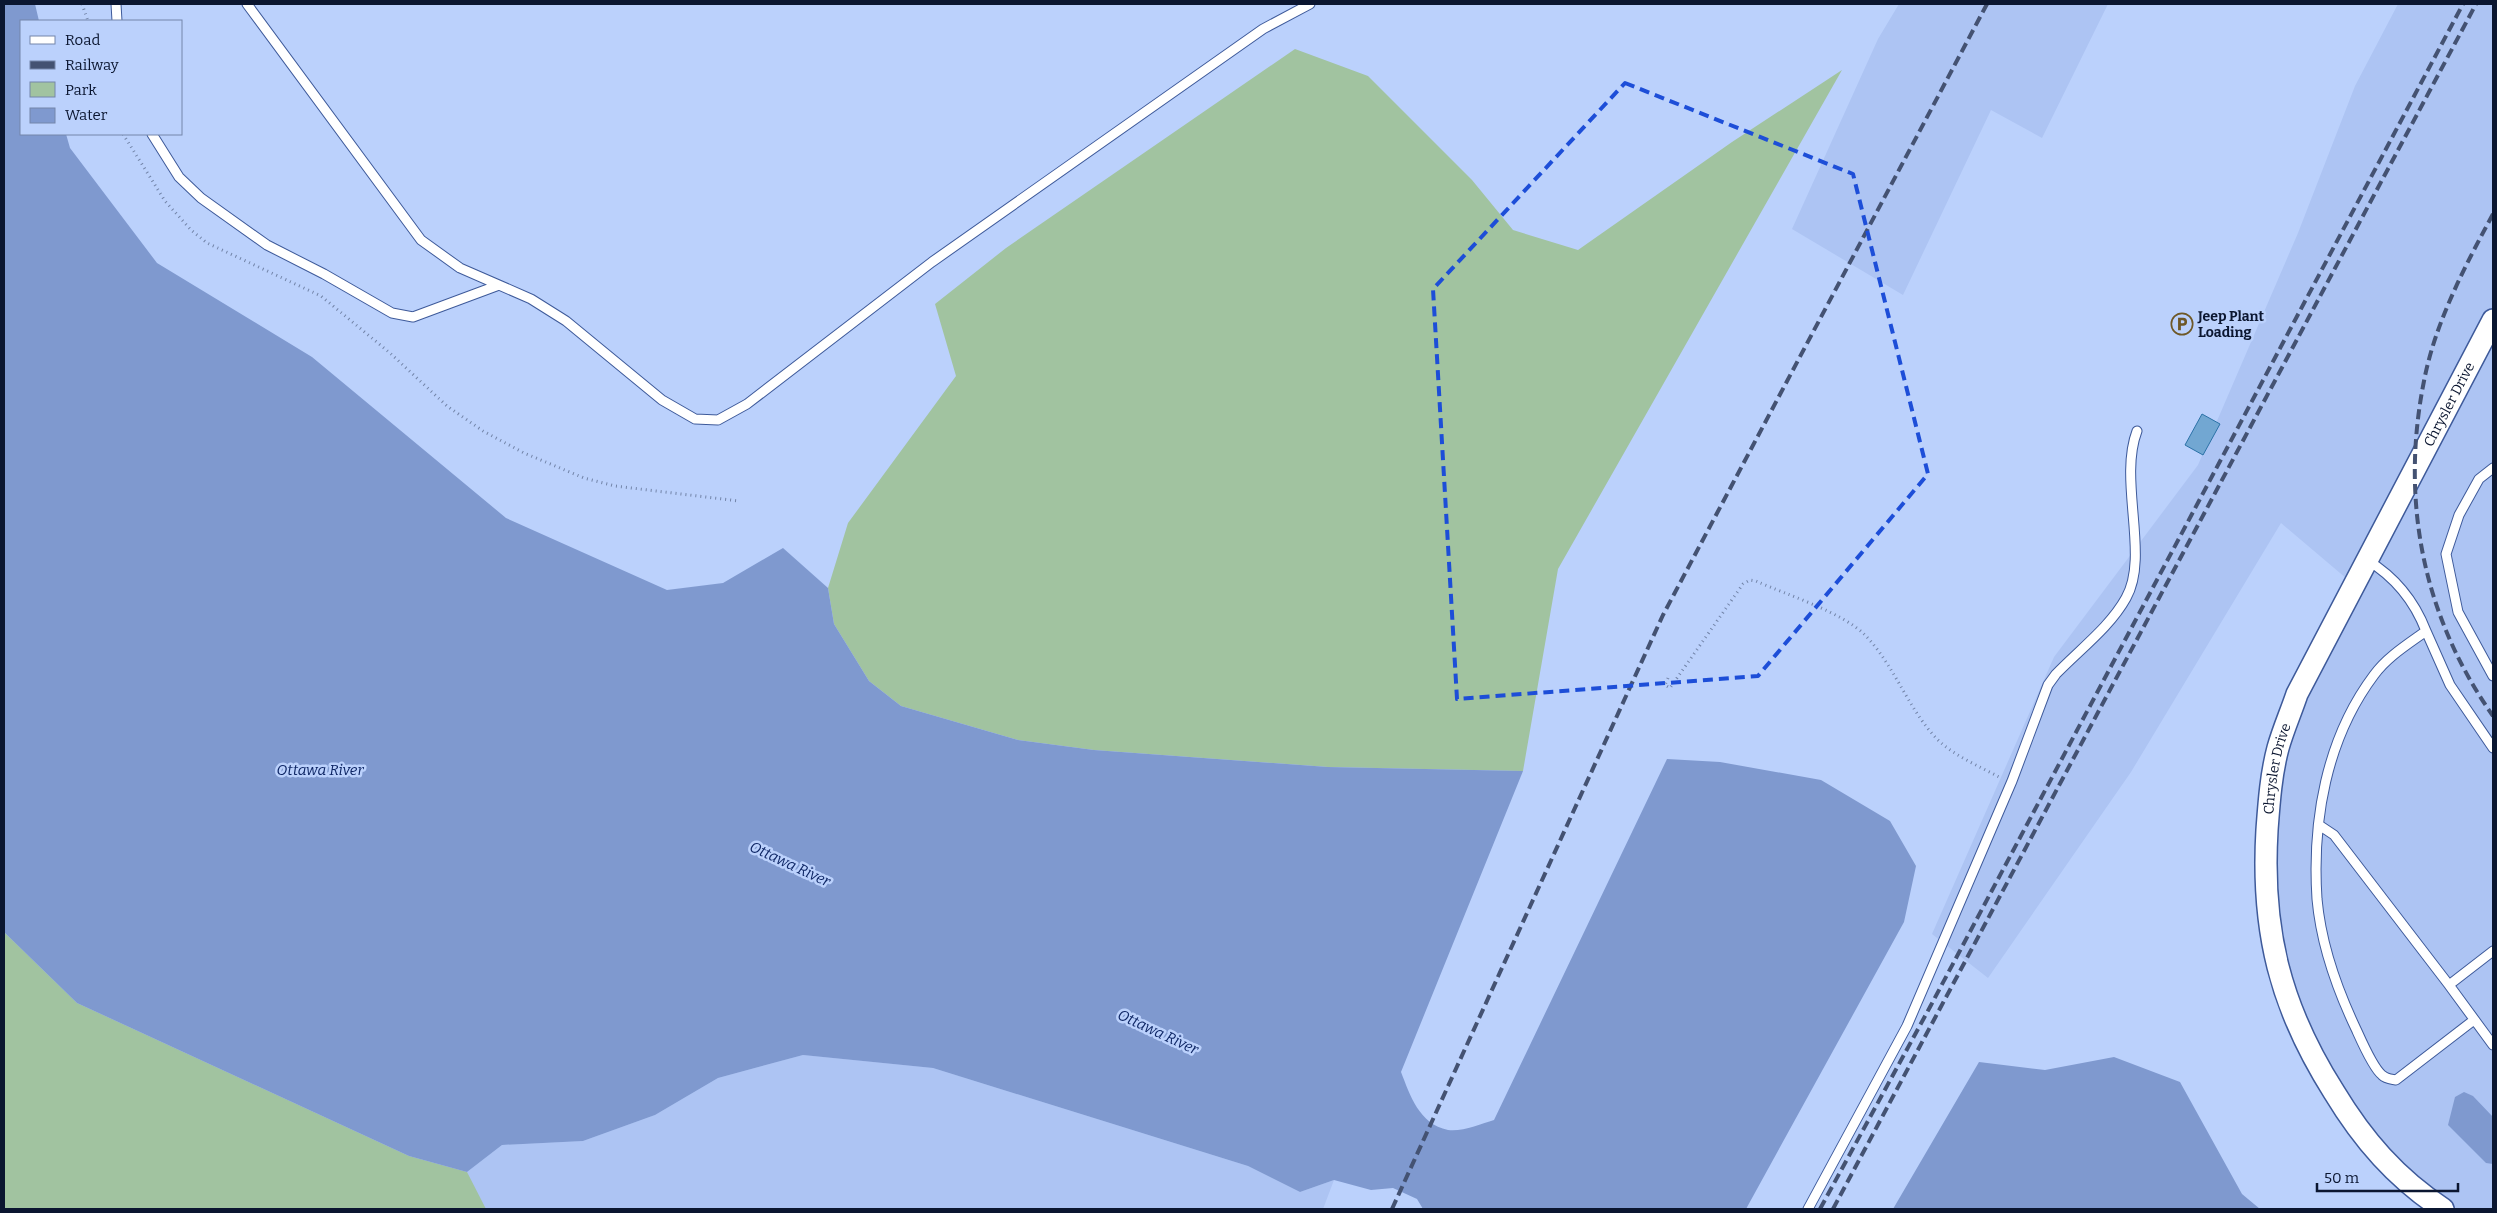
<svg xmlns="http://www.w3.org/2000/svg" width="2497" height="1213" viewBox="0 0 2497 1213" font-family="Bitter,serif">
  <rect width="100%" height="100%" fill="#bbd1fc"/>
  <path fill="#adc4f3" d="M1899,4H2108L2042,138L1991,110L1903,295L1792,229L1878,39Z
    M2398,4H2493V320L2353,584L2281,523L2131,772L1988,978L1932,934L2054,657L2198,465L2298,233L2355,86Z
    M2493,325V1209H2443L2387,1164L2301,1034L2266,854L2297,694Z
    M4,932L77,1003L409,1156L467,1172L502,1145L583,1141L655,1115L718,1078L803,1055L933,1068L1248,1166L1300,1192L1334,1180L1323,1209H4Z"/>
  <path fill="#a1c3a0" d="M1295,49L1368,76L1472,180L1513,230L1578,250L1732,142L1842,70L1558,569L1523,771L1328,767L1094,750L1018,740L901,706L869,681L834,624L828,588L848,523L956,376L935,304L1006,248Z
    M4,932L77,1003L409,1156L467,1172L486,1209H4Z"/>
  <path fill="#7f99cf" d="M4,4H35L39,21H21V134H66L70,148L157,263L312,357L506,518L667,590L723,583L783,548L828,588L834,624L869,681L901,706L1018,740L1094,750L1328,767L1523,771L1401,1072C1410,1095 1419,1124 1448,1130C1462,1132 1481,1124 1494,1120L1667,759L1720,762L1821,780L1890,821L1916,866L1904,922L1746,1209H1423L1417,1199L1393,1188L1371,1190L1334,1180L1300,1192L1248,1166L933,1068L803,1055L718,1078L655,1115L583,1141L502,1145L467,1172L409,1156L77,1003L4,932Z
    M2114,1057L2180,1082L2242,1194L2260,1209H1893L1979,1062L2045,1070Z
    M2464,1092L2473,1096L2493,1117V1164L2486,1163L2448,1125L2455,1097Z"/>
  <path fill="#72a7d2" stroke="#2b72a7" d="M2202,414L2220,424L2203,455L2185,445Z"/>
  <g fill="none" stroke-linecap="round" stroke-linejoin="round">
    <g stroke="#3e5a9a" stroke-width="11">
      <path id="service" d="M116,4L117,21
        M247,4L421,240L460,268L531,299L566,321L662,400L695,419L718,420L747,404L932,262L1263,29L1310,4
        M152,134L179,177L201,198L267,245L324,274L392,313L413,317L499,285
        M2493,468L2479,479L2459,515L2446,554L2458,612L2493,676
        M2367,560C2395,577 2414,600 2426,631
        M2319,825L2334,835L2449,985
        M2493,951L2449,985L2493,1045
        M2474,1020L2396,1080C2391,1079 2386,1079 2382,1075C2373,1068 2361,1040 2356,1029C2337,989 2321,944 2317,899C2312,821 2326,739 2374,675C2387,657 2408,644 2426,631L2450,685L2493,748
        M1808,1209L1907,1026L2012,781L2048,685L2056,674C2079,650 2110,627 2126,598C2150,556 2118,481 2137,431"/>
    </g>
    <g stroke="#3e5a9a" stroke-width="24">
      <g id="tertiary">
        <path id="s1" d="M2443,1209C2396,1178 2363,1140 2334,1092C2280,1007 2261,930 2267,830C2269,803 2271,774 2278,748C2283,730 2291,712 2297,694L2493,320"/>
      </g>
    </g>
    <path stroke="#7284a8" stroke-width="3" stroke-dasharray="1 4" stroke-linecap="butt" d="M82,4L88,21
      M123,134L165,201L191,230L207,243L321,296L390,353L447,406L483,431L524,453L584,478L615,486L739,501
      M1668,678L1665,685L1670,688L1743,584L1750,580L1756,581C1787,595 1842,612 1865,635C1895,666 1908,709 1937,739C1954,756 1979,766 1999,777"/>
    <use href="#service" stroke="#fff" stroke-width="9"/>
    <use href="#tertiary" stroke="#fff" stroke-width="21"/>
    <path stroke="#445272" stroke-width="4" stroke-dasharray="10 5" stroke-linecap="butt" d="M2493,214C2465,266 2435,323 2424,381C2400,501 2423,616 2493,716
      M1392,1209L1663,615L1987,4
      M1820,1209L1930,1007L2463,4
      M1833,1209L2476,4"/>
  </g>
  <path fill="none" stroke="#1d4ed8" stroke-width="4" stroke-dasharray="10 6" stroke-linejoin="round" d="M1625,83L1853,174L1928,474L1758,676L1457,699L1433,289Z"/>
  <defs>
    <g id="parking-ring" transform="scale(1.125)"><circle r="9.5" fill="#bbd1fc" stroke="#6e5827" stroke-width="1.5"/><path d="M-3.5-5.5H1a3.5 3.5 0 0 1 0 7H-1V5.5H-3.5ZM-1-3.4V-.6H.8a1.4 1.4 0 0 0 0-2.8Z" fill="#6e5827"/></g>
  </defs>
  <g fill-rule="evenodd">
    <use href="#parking-ring" x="2182" y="324"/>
  </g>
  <g text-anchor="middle" stroke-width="5" stroke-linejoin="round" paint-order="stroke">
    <g font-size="14" font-weight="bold" fill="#0b1630" stroke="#bbd1fc" text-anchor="start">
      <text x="2198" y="321">Jeep Plant<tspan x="2198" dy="16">Loading</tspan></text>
    </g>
    <g font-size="14" fill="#0b1630" stroke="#bbd1fc">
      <text dy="5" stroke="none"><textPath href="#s1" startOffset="904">Chrysler Drive</textPath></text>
      <text dy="5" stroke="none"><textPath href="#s1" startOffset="499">Chrysler Drive</textPath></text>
    </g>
    <g font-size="15" font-style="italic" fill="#0e2665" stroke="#bbd1fc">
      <text x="320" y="775">Ottawa River</text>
      <text transform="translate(790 864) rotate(25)" y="5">Ottawa River</text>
      <text transform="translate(1158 1032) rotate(25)" y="5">Ottawa River</text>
    </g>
  </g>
  <rect width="2497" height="1213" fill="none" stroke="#0b1630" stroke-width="10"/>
  <rect x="20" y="20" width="162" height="115" fill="#bbd1fc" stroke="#7586aa"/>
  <rect x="30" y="36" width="25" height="8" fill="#ffffff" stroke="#7586aa"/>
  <text x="65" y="45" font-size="15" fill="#0b1630">Road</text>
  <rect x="30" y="61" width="25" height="8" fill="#445272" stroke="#7586aa"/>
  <text x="65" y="70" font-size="15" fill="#0b1630">Railway</text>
  <rect x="30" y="82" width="25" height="15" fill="#a1c3a0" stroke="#7586aa"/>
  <text x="65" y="95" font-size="15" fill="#0b1630">Park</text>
  <rect x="30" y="108" width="25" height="15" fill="#7f99cf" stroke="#7586aa"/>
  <text x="65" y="120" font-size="15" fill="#0b1630">Water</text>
  <path d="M2317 1183v8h141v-8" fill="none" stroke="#0b1630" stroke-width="2.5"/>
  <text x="2324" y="1183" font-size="15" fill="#0b1630" stroke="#bbd1fc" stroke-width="4" paint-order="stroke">50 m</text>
</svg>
